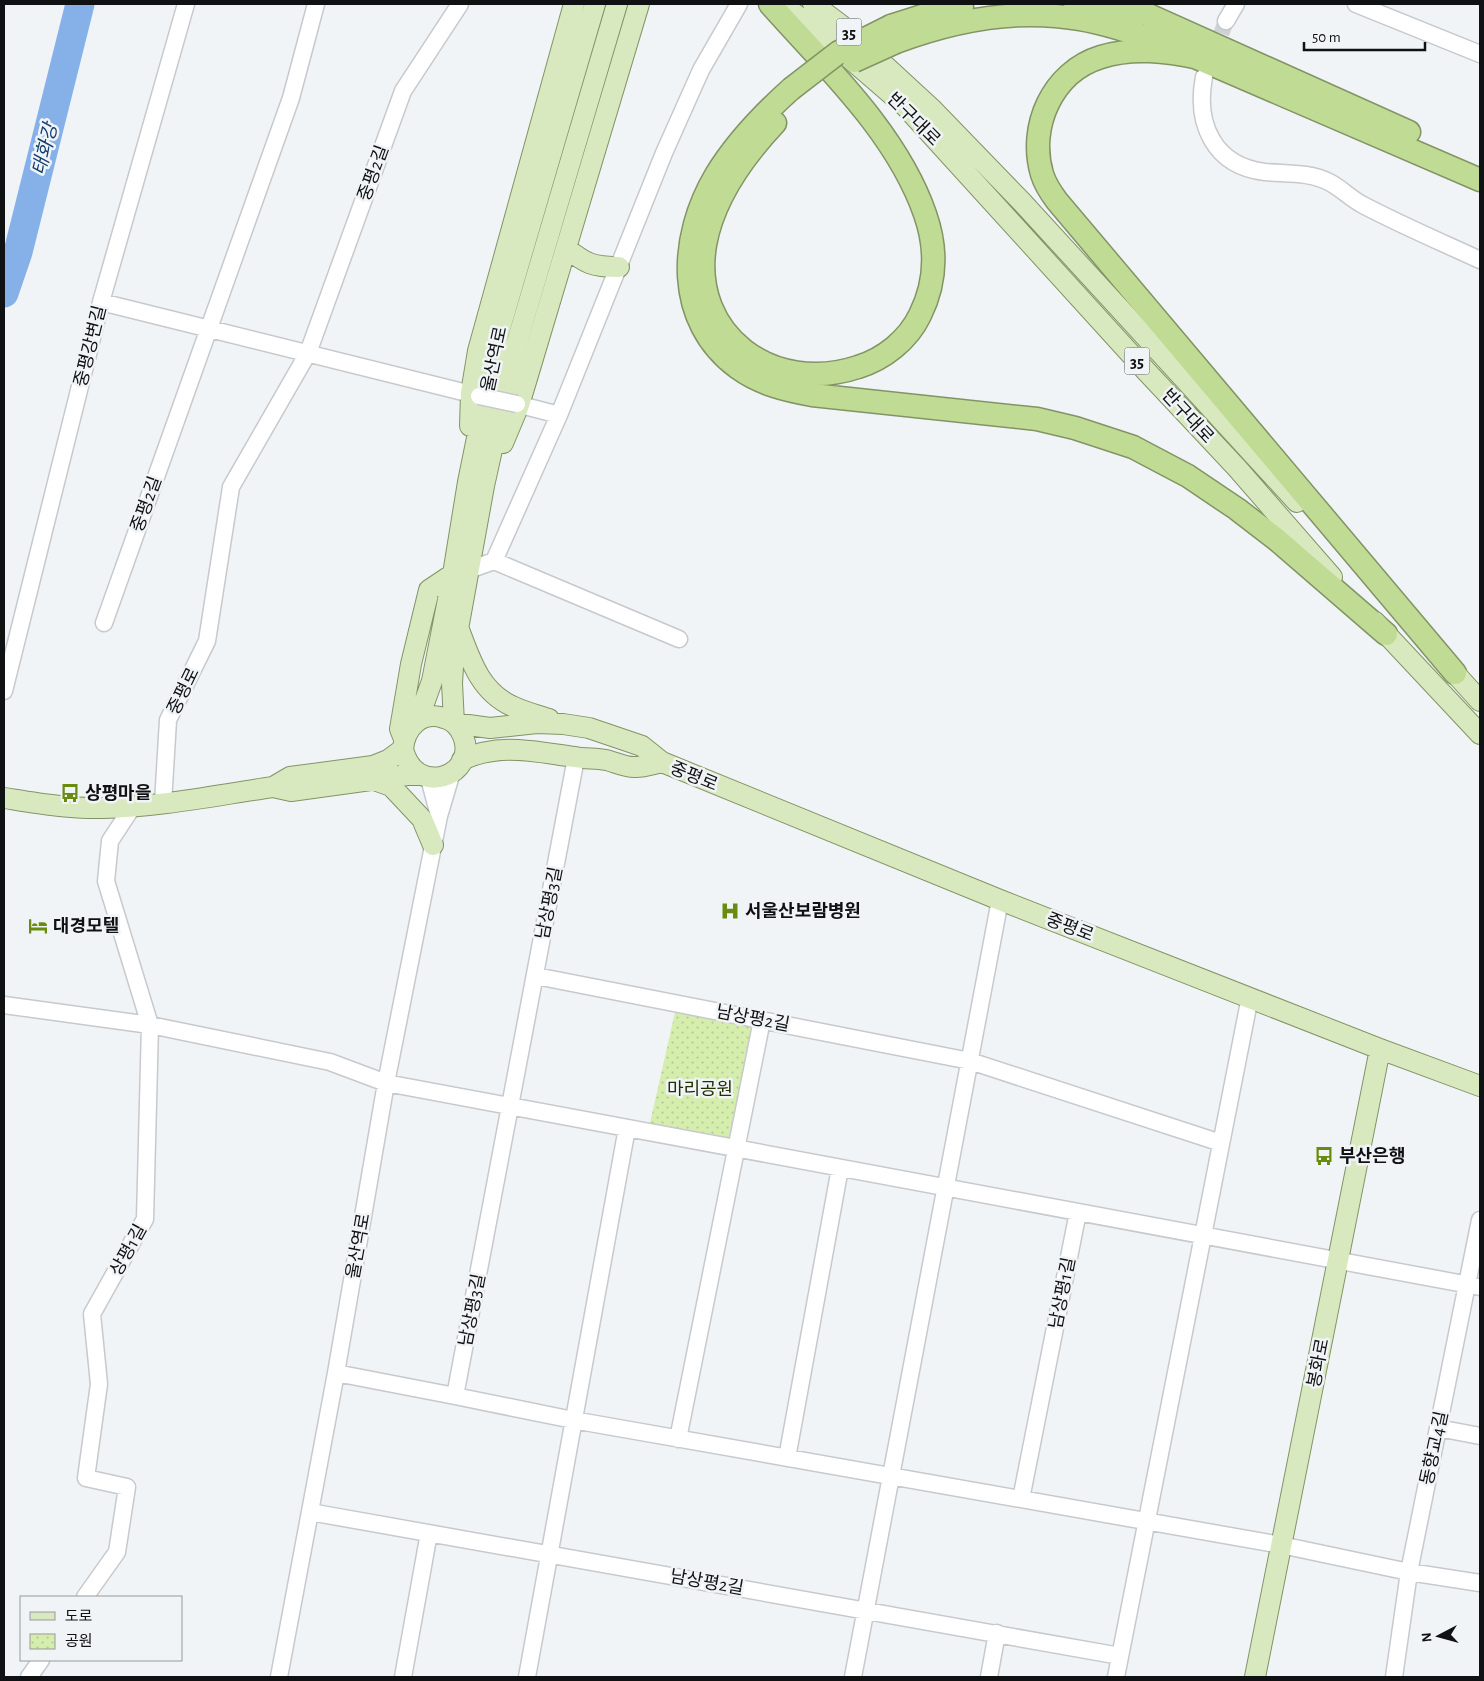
<svg xmlns="http://www.w3.org/2000/svg" width="1484" height="1681" viewBox="0 0 1484 1681" font-family="'Alegreya Sans','Noto Sans KR',sans-serif">
  <defs>
    <pattern id="park-dots" width="8" height="8" patternUnits="userSpaceOnUse" patternTransform="scale(1.25)"><rect width="8" height="8" fill="#d5eead"/><path d="M2 2h.1M6 6h.1" fill="none" stroke="#b6cb94" stroke-width="1.8" stroke-linecap="round"/></pattern>
  </defs>
  <rect width="100%" height="100%" fill="#f1f4f7"/>
  <path fill="url(#park-dots)" d="M676,1008L755,1023L732,1142L649,1127Z"/>
  <g fill="none" stroke-linecap="round" stroke-linejoin="round">
    <path stroke="#85b0e8" stroke-width="29" d="M4,293L18,252L80,4"/>
    <path stroke="#cfd2d5" stroke-width="16" stroke-dasharray="16 8" stroke-linecap="butt" d="M1213,56L1226,21"/>
    <g stroke="#c6c9cd" stroke-width="19">
      <path id="minor" d="M1356,4L1480,54
        M1226,21L1236,4
        M1204,77C1195,124 1214,166 1265,172C1286,174 1309,172 1329,182C1341,188 1351,199 1363,205C1401,225 1441,242 1480,260
        M101,302L479,396
        M517,404L559,415
        M494,561L679,639
        M469,570L494,561L559,415L664,153L701,70L739,4
        M104,623L291,98L316,4
        M4,691L101,302L186,4
        M576,758L455,1396L573,1420L1281,1545L1409,1572L1480,1583
        M429,778L439,816L452,772
        M163,803L168,720L207,641L231,487L308,353L403,91L460,4
        M536,976L970,1061L1221,1143
        M4,1005L150,1025L330,1062L386,1083L1480,1287
        M336,1373L455,1396
        M1438,1428L1480,1436
        M678,1439L762,1020
        M787,1458L840,1168
        M1021,1499L1078,1212
        M310,1512L1120,1656
        M85,1597L117,1552L127,1487L86,1478L99,1384L92,1314L145,1219L150,1025L106,881L110,841L133,806
        M29,1677L41,1660
        M279,1677L336,1373L386,1083L439,816
        M403,1677L429,1533
        M527,1677L627,1128
        M853,1677L1000,900
        M989,1677L997,1633
        M1116,1677L1250,997
        M1394,1677L1409,1572L1480,1220"/>
    </g>
    <g stroke="#829466" stroke-width="22">
      <path id="major" d="M780,4L811,25L906,107L1147,372L1237,468L1332,577
        M813,4L841,25L931,108L1022,202L1297,502
        M566,248C586,264 593,267 619,267
        M470,426L471,393L478,351L574,4
        M503,443L519,405L531,365L639,4
        M1375,622L1480,734
        M458,627C470,658 479,691 512,706C524,712 537,715 549,719
        M1444,661L1480,701
        M418,720L432,681L453,574L468,482L498,335L595,4
        M404,739L400,729L411,664L429,590L453,574
        M403,749C415,799 479,776 463,736C460,728 453,720 444,718C421,710 405,728 403,749L388,760L373,766L290,777L273,787L291,791L407,775H419
        M462,760C500,742 536,752 575,757C585,759 596,758 606,760C615,762 626,768 636,767C644,767 653,764 662,762L642,746L589,728L563,724L537,723L490,728L454,723L452,683L454,651L484,486L512,359L617,4
        M662,762L1000,900L1380,1049L1480,1086
        M374,780L391,786L422,819L433,845
        M4,798C36,803 70,809 103,808C160,807 217,795 273,787
        M1255,1677L1380,1049"/>
    </g>
    <g stroke="#829466" stroke-width="25">
      <path id="highway" d="M770,4C826,67 897,133 925,214C937,248 936,283 920,315C908,340 884,359 858,367C774,395 690,336 705,245C713,199 744,156 775,123
        M1075,4L1111,8L1138,15
        M1124,4L1409,132
        M891,26L941,10L962,7
        M896,42C955,20 1017,8 1079,19C1109,24 1138,34 1167,45L1480,180
        M1199,58C1166,51 1133,47 1101,57C1052,72 1028,127 1042,174C1045,184 1051,193 1057,201L1455,673
        M791,89C762,115 736,142 716,175C679,237 674,321 738,368C760,384 785,390 812,395L1037,419L1075,428L1133,447L1188,476L1237,509L1276,539L1386,634"/>
    </g>
    <use href="#minor" stroke="#fff" stroke-width="16"/>
    <use href="#major" stroke="#d9e9bf" stroke-width="20"/>
    <use href="#highway" stroke="#c0db94" stroke-width="22"/>
    <g stroke="#c6c9cd" stroke-width="19" stroke-linecap="butt">
      <path id="minor-bridge" d="M479,396L517,404"/>
    </g>
    <g stroke="#829466" stroke-width="25" stroke-linecap="butt">
      <path id="highway-bridge" d="M854,61L896,42
        M791,89L839,52L891,26"/>
    </g>
    <use href="#minor-bridge" stroke="#fff" stroke-width="16"/>
    <use href="#highway-bridge" stroke="#c0db94" stroke-width="22"/>
  </g>
  <defs>
    <g id="bus-bare" transform="scale(1.5)"><path d="M-5-6H5V4H4V6H2V4H-2V6H-4V4H-5ZM-3.5-4V0h7V-4ZM-3.5 1.2v1.5H-2V1.2ZM2 1.2v1.5H3.5V1.2Z" fill="#698c10" stroke="#f1f4f7" stroke-width="2.5" paint-order="stroke"/></g>
    <g id="hospital-bare" transform="scale(1.5)"><path d="M-5-5h3v3.5h4V-5h3V5h-3V1.5h-4V5h-3Z" fill="#698c10" stroke="#f1f4f7" stroke-width="2.5" paint-order="stroke"/></g>
    <g id="hotel-bare" transform="scale(1.5)"><path d="M-6-4.5h1.5V1H6V5H4.5V3h-9V5H-6ZM-4 0a1.8 1.8 0 1 1 3.6 0ZM.5 0V-2.5h3Q6-2.5 6 0Z" fill="#698c10" stroke="#f1f4f7" stroke-width="2.5" paint-order="stroke"/></g>
  </defs>
  <g fill-rule="evenodd">
    <use href="#bus-bare" x="70" y="793"/>
    <use href="#hospital-bare" x="730" y="911"/>
    <use href="#hotel-bare" x="38" y="926"/>
    <use href="#bus-bare" x="1324" y="1156"/>
  </g>
  <g text-anchor="middle" stroke-width="5" stroke-linejoin="round" paint-order="stroke">
    <g fill="#f1f4f7" stroke="#545557" stroke-width="1">
      <rect x="836.5" y="18.5" width="25" height="27" rx="4"/>
      <rect x="1124.5" y="347.5" width="25" height="27" rx="4"/>
    </g>
    <g font-size="16" font-weight="bold" fill="#101112">
      <text x="849" y="38">35</text>
      <text x="1137" y="367">35</text>
    </g>
    <g font-size="18" fill="#101112" stroke="#f1f4f7">
      <text transform="translate(914 119) rotate(45)" y="6">반구대로</text>
      <text transform="translate(373 173) rotate(-70)" y="6">중평2길</text>
      <text transform="translate(90 346) rotate(-76)" y="6">중평강변길</text>
      <text transform="translate(494 359) rotate(-78)" y="6">울산역로</text>
      <text transform="translate(1188 416) rotate(47)" y="6">반구대로</text>
      <text transform="translate(146 504) rotate(-70)" y="6">중평2길</text>
      <text transform="translate(183 691) rotate(-64)" y="6">중평로</text>
      <text transform="translate(694 776) rotate(22)" y="6">중평로</text>
      <text transform="translate(549 903) rotate(-79)" y="6">남상평3길</text>
      <text transform="translate(1070 927) rotate(21)" y="6">중평로</text>
      <text transform="translate(753 1018) rotate(11)" y="6">남상평2길</text>
      <text transform="translate(358 1246) rotate(-80)" y="6">울산역로</text>
      <text transform="translate(128 1250) rotate(-61)" y="6">상평1길</text>
      <text transform="translate(1062 1293) rotate(-79)" y="6">남상평1길</text>
      <text transform="translate(472 1310) rotate(-79)" y="6">남상평3길</text>
      <text transform="translate(1318 1363) rotate(-79)" y="6">봉화로</text>
      <text transform="translate(1434 1448) rotate(-78)" y="6">동향교4길</text>
      <text transform="translate(707 1582) rotate(10)" y="6">남상평2길</text>
    </g>
    <g font-size="18" font-weight="bold" fill="#101112" stroke="#f1f4f7" text-anchor="start">
      <text x="85" y="799">상평마을</text>
      <text x="745" y="917">서울산보람병원</text>
      <text x="53" y="932">대경모텔</text>
      <text x="1339" y="1162">부산은행</text>
    </g>
    <g font-size="18" fill="#223000" stroke="#f1f4f7">
      <text x="700" y="1095">마리공원</text>
    </g>
    <g font-size="19" font-style="italic" fill="#113d6f" stroke="#f1f4f7">
      <text transform="translate(44 149) rotate(-76)" y="7">태화강</text>
    </g>
  </g>
  <rect width="1484" height="1681" fill="none" stroke="#101112" stroke-width="10"/>
  <rect x="20" y="1596" width="162" height="65" fill="#f1f4f7" stroke="#97999b"/>
  <rect x="30" y="1612" width="25" height="8" fill="#d9e9bf" stroke="#97999b"/>
  <text x="65" y="1621" font-size="15" fill="#101112">도로</text>
  <rect x="30" y="1634" width="25" height="15" fill="url(#park-dots)" stroke="#97999b"/>
  <text x="65" y="1646" font-size="15" fill="#101112">공원</text>
  <g transform="translate(1439 1636) rotate(264)" stroke="#f1f4f7" stroke-width="4" paint-order="stroke">
  <path d="M0-4L9 19L0 12L-9 19Z" fill="#101112"/>
  <text y="-8" font-size="14" font-weight="bold" text-anchor="middle" fill="#101112">N</text>
  </g>
  <path d="M1304 42v8h121v-8" fill="none" stroke="#101112" stroke-width="2.5"/>
  <text x="1312" y="42" font-size="15" fill="#101112" stroke="#f1f4f7" stroke-width="4" paint-order="stroke">50 m</text>
</svg>
